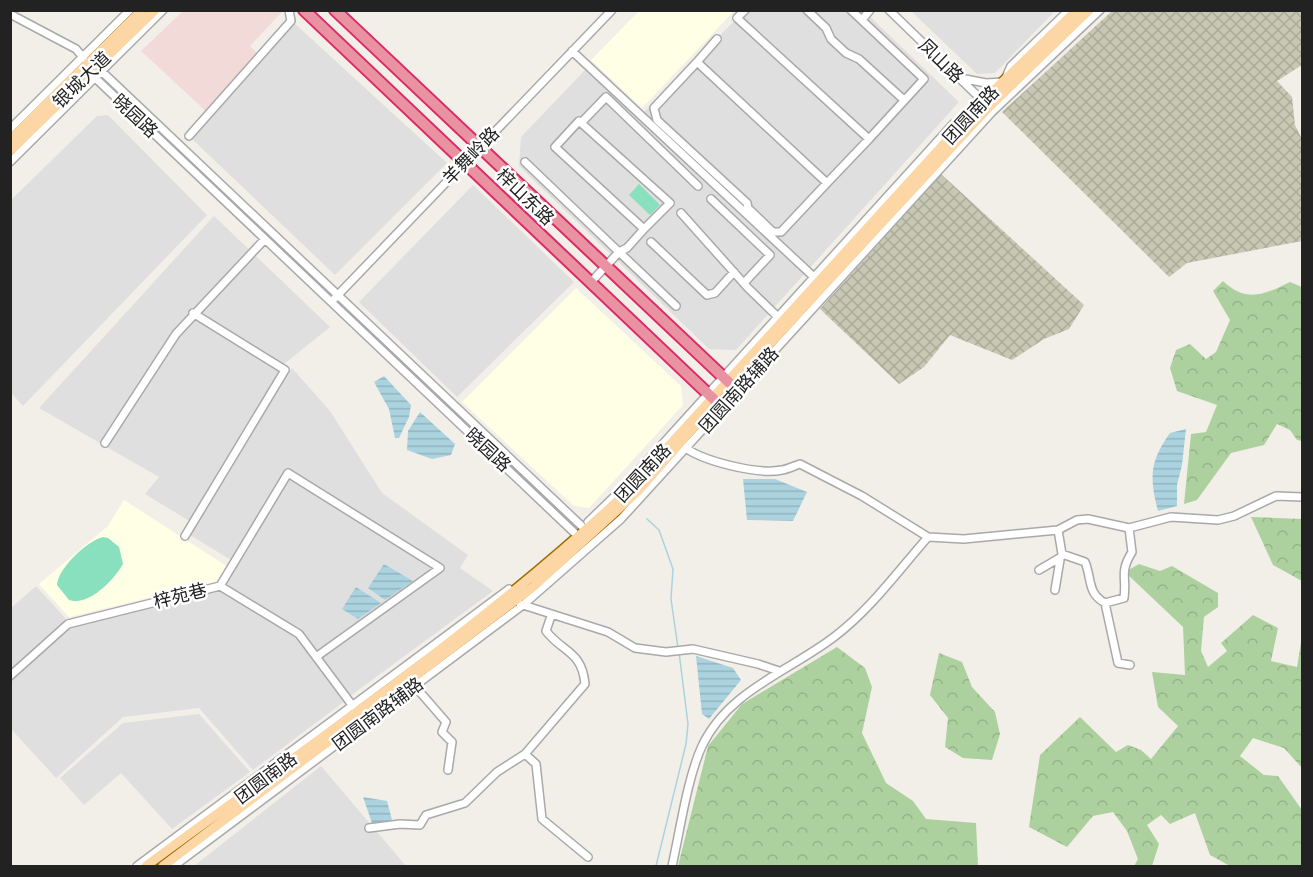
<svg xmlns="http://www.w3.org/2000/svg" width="1313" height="877" viewBox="0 0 1313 877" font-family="Inter,'Noto Sans SC',sans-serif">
  <defs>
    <pattern id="construction-cross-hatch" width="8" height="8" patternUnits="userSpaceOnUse" patternTransform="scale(1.5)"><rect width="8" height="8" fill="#c7c7b4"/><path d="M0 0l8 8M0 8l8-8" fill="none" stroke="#abab9a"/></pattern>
    <pattern id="forest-crowns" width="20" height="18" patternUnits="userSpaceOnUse" patternTransform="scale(1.5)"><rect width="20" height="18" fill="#add19e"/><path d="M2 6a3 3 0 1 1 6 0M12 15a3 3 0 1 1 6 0" fill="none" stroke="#95b388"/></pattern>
    <pattern id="water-rules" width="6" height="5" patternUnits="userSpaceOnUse" patternTransform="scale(1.5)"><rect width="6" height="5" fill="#aad3df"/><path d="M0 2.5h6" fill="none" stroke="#92b5bf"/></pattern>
  </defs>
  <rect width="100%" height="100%" fill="#f2efe9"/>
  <path fill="#e0dfdf" d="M744,11H864L959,102L736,350L709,349L519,166L521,137L586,69L638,118Z
    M911,11H1055L995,73L977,74Z
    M293,22L447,163L335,275L191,138Z
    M108,115L207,215L23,406L11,393V200L97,116Z
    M473,185L574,282L457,397L359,302Z
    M214,216L330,327L284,364L191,522L145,494L159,477L39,408Z
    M292,368L330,411L382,493L468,555L460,568L493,591L350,696L301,631L224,583L236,563L190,535Z
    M214,585L297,637L345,701L253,770L199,708L123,717L56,778L11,729L10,609L36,586L67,620Z
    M199,714L250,772L172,829L121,773L84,805L60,778L123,723Z
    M321,766L406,866H194Z"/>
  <path fill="#f2dad9" d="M183,11H283L250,46L258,54L208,113L141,51Z"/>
  <path fill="#ffffe5" d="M639,11H734L642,108L591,60Z
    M576,288L681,386L683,405L589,508L574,506L462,402Z
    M124,500L228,567L220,581L69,617L39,584L108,526Z"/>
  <path fill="url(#construction-cross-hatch)" d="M1112,11H1302V65L1277,81L1292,97L1295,125L1302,139V241L1187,263L1169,277L1002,112Z
    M941,174L1084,305L1069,329L1044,339L1012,360L950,335L924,367L899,384L820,309Z"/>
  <path fill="url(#forest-crowns)" d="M1223,281C1246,303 1264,295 1290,282L1302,287V441L1297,440L1290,430L1277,424L1264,445L1231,453L1197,500L1184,504L1191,434L1206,432L1217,405L1177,391L1170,368L1176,350L1190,344L1206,359L1216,352L1230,320L1213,291Z
    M1251,517L1302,519V581L1273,565Z
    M1139,564L1160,571L1172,566L1218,593V607L1204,617L1201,651L1208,667L1227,651L1221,643L1253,615L1278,628L1271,661L1297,667L1302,636V768L1284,748L1253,738L1240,756L1264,775L1278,776L1302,810V866H1230L1210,855L1195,813L1170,824L1161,815L1147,825L1159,844L1152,866H1134L1138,859L1127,831L1113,812L1093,816L1067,847L1029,827L1040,755L1080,717L1116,752L1128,745L1141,750L1151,759L1178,726L1158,707L1152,672L1185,675L1183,627L1125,572Z
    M837,647L865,668L872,687L862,733L886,783L913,801L926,819L976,823L978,866H678L708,746L742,704Z
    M939,653L962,662L972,687L995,712L1000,734L992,760L963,758L945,747L948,718L930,695Z"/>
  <path fill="#88e0be" d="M639,184L660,205L650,215L629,195Z
    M103,537L108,538L119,547L123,564C114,580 88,607 69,600L57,585C58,568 87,541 103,537Z"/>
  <path fill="url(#water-rules)" d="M384,376L411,405L409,417L399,438H395L389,409L374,382Z
    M420,412L455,444L451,455L432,459L407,450L408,431Z
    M1186,429L1182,465L1177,485V506L1158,511C1149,477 1150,461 1170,433Z
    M743,479H775L807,492L793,521L747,520Z
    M384,564L413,581L385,600L368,588Z
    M356,587L381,603L358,619L342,609Z
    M696,656L733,668L741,680L709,719L702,714Z
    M363,797L387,801L392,820L373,826Z"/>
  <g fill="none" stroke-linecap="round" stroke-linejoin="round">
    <path stroke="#aad3df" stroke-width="1.5" d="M647,519L659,530L673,569L671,599L678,648
      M656,866L686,744L688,724L679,652"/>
    <g stroke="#a9a9a9" stroke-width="10">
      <path id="minor" d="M745,10L737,18L869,139L924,79L851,10
        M807,10L826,28L831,39L846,53L859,59L904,100
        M889,10L985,103
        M10,14L76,49L88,63L96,66L589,533
        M862,20L870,10
        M717,39L697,62L827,183L869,139
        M572,51L816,279
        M697,62L654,108L657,120L747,203L748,208L773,232H781L827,183
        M89,69L90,73L581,539
        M1007,75L1011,66L1069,10
        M960,78L986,83L1002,82
        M581,123L606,97L698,186
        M10,129L130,10
        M189,136L291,21L289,10
        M10,162L163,10
        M525,162L619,252L627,248L644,229L555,147L579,121L670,203L644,229
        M711,199L770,255L744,283
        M681,213L748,288L780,319
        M651,242L707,295L715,293L734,272
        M591,282L619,252L676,306
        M335,298L612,10
        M105,443L176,334L265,239
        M683,446C701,461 758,475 782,470C788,469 794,466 800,464L862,496L928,537
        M588,522L619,492L953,124L965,119
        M1129,528L1132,552C1119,573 1127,576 1124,598L1105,603L1118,663L1130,665
        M1058,530L1062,554L1085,562C1092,579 1087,593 1105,603
        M185,536L285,370L193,313
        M1039,570L1061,557
        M220,586L288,473L440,568L316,657
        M1055,590L1060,560
        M520,604L608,632L635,648L666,652L693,649L758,664L779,671
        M10,676L68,624L220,586L299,634L355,709
        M413,684L446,722L442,732L452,742L448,770
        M525,754L536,764L542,819L588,857
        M369,828L400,824L420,825L426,815L465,803L497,772L525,754L585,684C582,651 563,653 546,631L551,616
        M137,866L509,589
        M174,866L523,605L621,519L993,111L1100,10
        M672,866C680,831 687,779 702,746C728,691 788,672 834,637C870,610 898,571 928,537L964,539L1058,530L1077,520L1088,519L1129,528L1171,517L1218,520L1234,516L1276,496L1302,497"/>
    </g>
    <g stroke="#a06b00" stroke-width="12">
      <path id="major" d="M10,140L142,10
        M10,151L155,10
        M729,388L989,107L1089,10
        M146,866C308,746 478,632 625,494L983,101L1077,10
        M163,866L533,587L638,491L707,412"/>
    </g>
    <g stroke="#dc2a67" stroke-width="14">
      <path id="highway" d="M304,10L723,408
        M335,10L738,391"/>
    </g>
    <use href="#minor" stroke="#fff" stroke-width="7"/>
    <use href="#major" stroke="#fcd6a4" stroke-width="9"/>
    <use href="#highway" stroke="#e892a2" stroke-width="10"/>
  </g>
  <g text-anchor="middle" stroke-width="5" stroke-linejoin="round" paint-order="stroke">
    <g font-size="18" fill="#222" stroke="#fff">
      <text transform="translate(941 61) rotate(44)" y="6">凤山路</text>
      <text transform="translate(82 80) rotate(-44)" y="6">银城大道</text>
      <text transform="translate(971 115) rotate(-47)" y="6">团圆南路</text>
      <text transform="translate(135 116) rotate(43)" y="6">晓园路</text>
      <text transform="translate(471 156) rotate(-46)" y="6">羊舞岭路</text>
      <text transform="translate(525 197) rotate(44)" y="6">梓山东路</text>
      <text transform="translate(739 390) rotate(-48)" y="6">团圆南路辅路</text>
      <text transform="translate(488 450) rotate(43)" y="6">晓园路</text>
      <text transform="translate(643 473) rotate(-47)" y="6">团圆南路</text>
      <text transform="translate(180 596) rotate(-14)" y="6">梓苑巷</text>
      <text transform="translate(378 714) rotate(-37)" y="6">团圆南路辅路</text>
      <text transform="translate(266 778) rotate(-37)" y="6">团圆南路</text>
    </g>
  </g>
  <rect width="1313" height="877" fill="none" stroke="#222222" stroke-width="24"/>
</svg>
